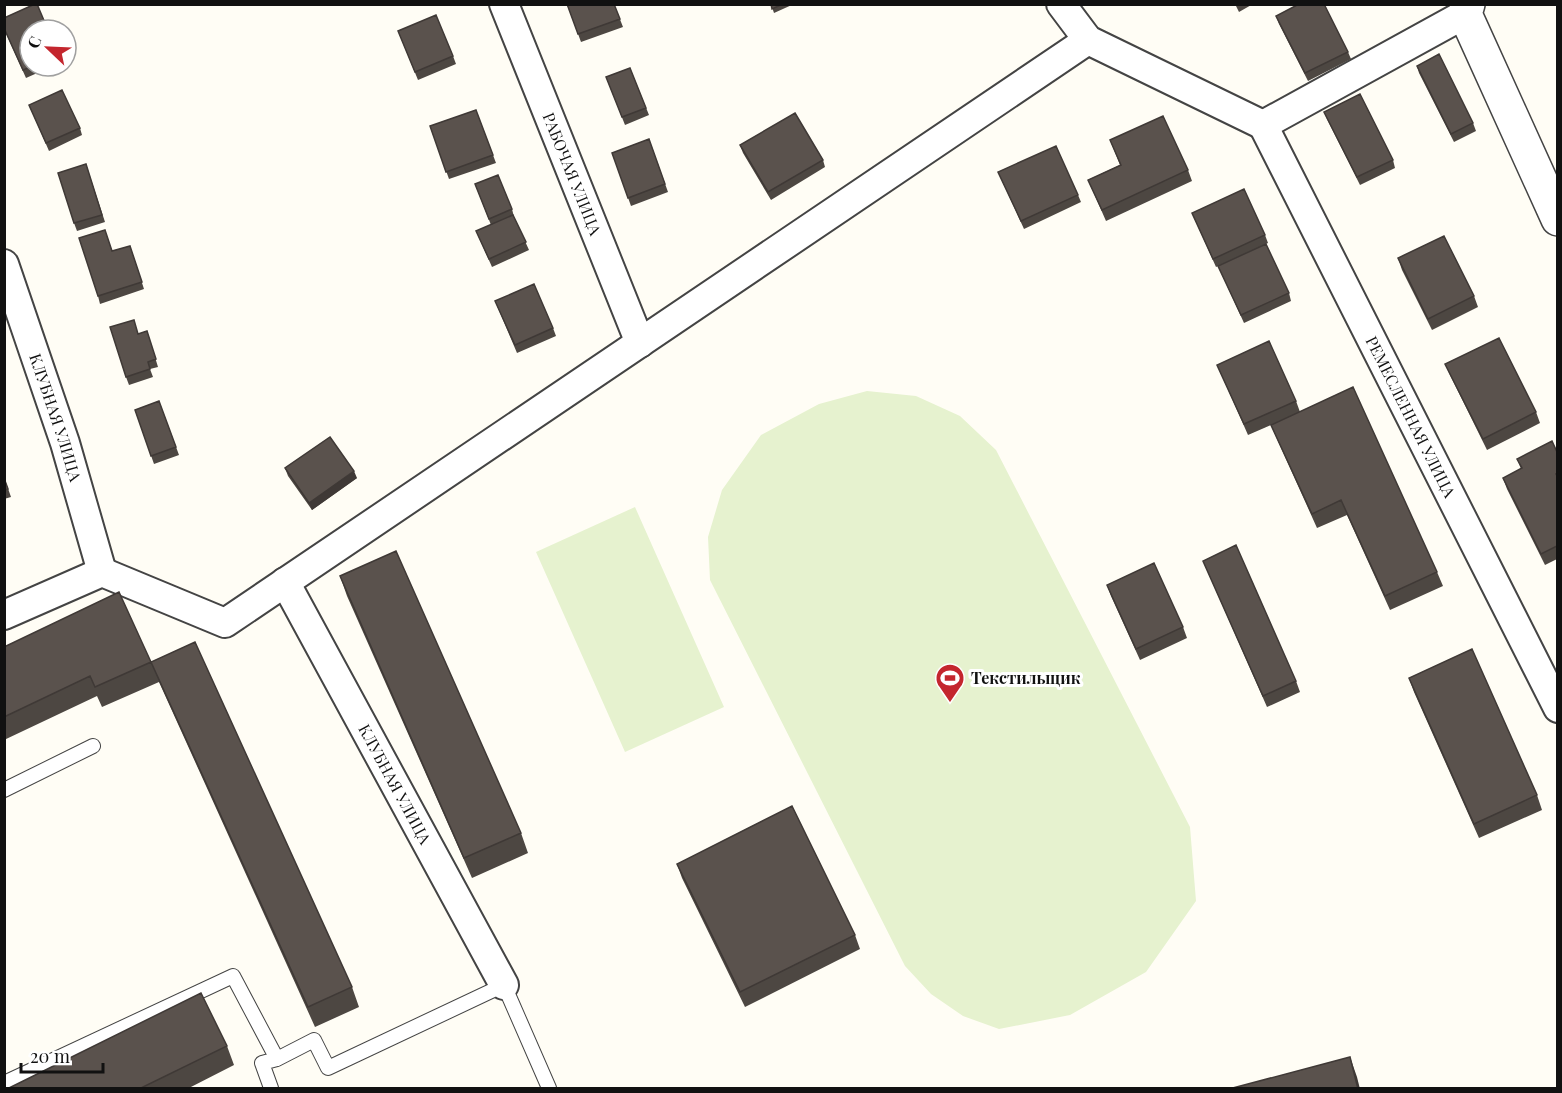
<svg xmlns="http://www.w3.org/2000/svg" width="1562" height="1093" viewBox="0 0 1562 1093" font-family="'Playfair Display',serif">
  <rect width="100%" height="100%" fill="#fffdf5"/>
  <path fill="#e6f2cf" d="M867,391L916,396L960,416L996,450L1190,827L1196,901L1146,972L1070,1015L999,1029L963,1016L931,994L905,966L710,580L708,537L722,490L761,435L819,404Z
    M635,507L724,707L625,752L536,552Z"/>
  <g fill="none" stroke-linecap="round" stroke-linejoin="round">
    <g stroke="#444" stroke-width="16">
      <path id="service" d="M4,790L93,746
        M4,1083L233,976L277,1059
        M271,1088L262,1063L277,1059L314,1040L328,1068L504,985L549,1088"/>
    </g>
    <g stroke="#444" stroke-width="32">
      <g id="minor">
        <path id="s1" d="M504,4L640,343"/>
        <path d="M1061,4L1088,40L1263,125L1465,14"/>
        <path id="s2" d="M1263,125L1558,708"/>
        <path id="s3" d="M4,264L65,443L102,572"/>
        <path id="s4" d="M285,582L504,985"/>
        <path d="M4,615L102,572L225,623L1088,40"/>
      </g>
    </g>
    <g stroke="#444" stroke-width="36">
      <path id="tertiary" d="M1468,4L1465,14L1558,219"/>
    </g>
    <use href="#service" stroke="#fff" stroke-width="14"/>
    <use href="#minor" stroke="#fff" stroke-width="28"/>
    <use href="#tertiary" stroke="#fff" stroke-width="33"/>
  </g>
  <path fill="#4d4742" d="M567,4H614L623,27L581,42Z
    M771,4H794L774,13Z
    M1235,4H1253L1239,12Z
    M1276,16L1348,52L1351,59L1308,81L1279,24Z
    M4,29L30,66H53L26,78Z
    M398,31L453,56L456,64L418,80Z
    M1417,66L1473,123L1476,131L1454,142L1419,73Z
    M630,68L649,115L625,125L606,77Z
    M29,105L80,128L82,135L49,151Z
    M476,110L496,163L449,179L430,126Z
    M1324,112L1393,160L1395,168L1360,185L1327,119Z
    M649,139L668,192L631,206L612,153Z
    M1110,140L1188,170L1192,181L1106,221L1088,180L1120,165Z
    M740,145L823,160L825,167L771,200L743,153Z
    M86,164L105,222L77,231L74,223Z
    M998,172L1078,195L1081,202L1024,229Z
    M475,184L512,209L514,217L529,250L492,267L476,231L491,225Z
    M1192,213L1265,235L1268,243L1216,267Z
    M130,246L144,289L100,304L98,296L112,251Z
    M1398,258L1474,296L1478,307L1432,330L1402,270Z
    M1218,266L1289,293L1291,301L1244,323Z
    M495,301L553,328L556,336L517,353Z
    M147,331L158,367L150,369L153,377L129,385L126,377L139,334Z
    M1445,364L1536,412L1540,423L1487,450L1450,375Z
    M1217,365L1296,401L1300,412L1437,572L1443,586L1390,610L1347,515L1317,528L1277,439L1271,425L1248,435L1222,376Z
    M159,401L179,455L154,464L135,410Z
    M1557,452V559L1545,565L1507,489L1503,478L1521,469L1517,459Z
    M285,468L357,478L312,510L288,476Z
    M4,477L11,497L4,499Z
    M1203,561L1296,681L1300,692L1267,707Z
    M340,576L521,833L528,853L472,878L347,596Z
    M1107,585L1183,627L1187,638L1140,660L1111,596Z
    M4,647L151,662L352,987L359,1007L315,1027L159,682L102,707L97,696L4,740Z
    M1409,678L1537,795L1542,810L1479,838L1414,692Z
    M677,864L855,935L860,949L745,1007L682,878Z
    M227,1046L234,1065L187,1089H7Z"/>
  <path fill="#3f3936" d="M354,471L357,478L312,510L309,503Z
    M1350,1057L1357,1077L1360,1089H1358Z"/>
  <path fill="#5a524d" stroke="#3f3936" stroke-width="1.5" d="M35,4H37L48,30H30V66H33L23,70L4,28V18Z
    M567,4H614L620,19L578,34Z
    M771,4H783L772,9Z
    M1299,4H1324L1348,52L1305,73L1276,16Z
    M436,15L453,56L415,72L398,31Z
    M1439,54L1473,123L1451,134L1417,66Z
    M630,68L646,108L622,117L606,77Z
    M62,90L80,128L46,143L29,105Z
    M1360,94L1393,160L1357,177L1324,112Z
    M476,110L493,155L446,172L430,126Z
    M795,113L823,160L768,192L740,145Z
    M1163,116L1188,170L1102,210L1088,180L1121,165L1110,140Z
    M649,139L665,184L628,198L612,153Z
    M1056,146L1078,195L1021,221L998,172Z
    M86,164L102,215L74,223L58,173Z
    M498,175L512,209L489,219L475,184Z
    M1244,189L1265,235L1213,259L1192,213Z
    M513,215L526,242L489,259L476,231Z
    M105,230L112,251L130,246L142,282L98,296L79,238Z
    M1444,236L1474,296L1428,319L1398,258Z
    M1266,244L1289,293L1241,315L1218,266Z
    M534,284L553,328L515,345L495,301Z
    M134,320L138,334L147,331L156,359L148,362L150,369L126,377L110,327Z
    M1499,338L1536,412L1483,439L1445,364Z
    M1269,341L1296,401L1244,424L1217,365Z
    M1353,387L1437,572L1385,596L1341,500L1312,514L1271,425Z
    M159,401L176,447L151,456L135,410Z
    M330,437L354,471L309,503L285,468Z
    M1552,441L1557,452V473L1556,474L1557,476V546L1541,554L1503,478L1522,468L1517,459Z
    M4,478L8,489L4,490Z
    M1236,545L1296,681L1263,696L1203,561Z
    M396,551L521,833L464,858L340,576Z
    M1154,563L1183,627L1136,649L1107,585Z
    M119,592L151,662L95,687L90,676L4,717V647Z
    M195,642L352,987L308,1007L151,662Z
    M1472,649L1537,795L1474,824L1409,678Z
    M792,806L855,935L740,992L677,864Z
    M201,993L227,1046L139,1089H7Z
    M1350,1057L1358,1089H1229Z"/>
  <defs>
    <g id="stadium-pin" transform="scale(1.5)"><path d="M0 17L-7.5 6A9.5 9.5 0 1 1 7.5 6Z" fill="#c4262e" stroke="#fff"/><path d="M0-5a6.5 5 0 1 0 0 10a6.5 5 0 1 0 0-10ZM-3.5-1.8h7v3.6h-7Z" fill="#fff"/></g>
  </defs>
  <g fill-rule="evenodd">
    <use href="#stadium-pin" x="950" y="678"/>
  </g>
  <g text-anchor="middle" stroke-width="6" stroke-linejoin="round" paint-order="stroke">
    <g font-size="16" fill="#111" stroke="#fff">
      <text dy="6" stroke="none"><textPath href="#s1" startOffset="183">РАБОЧАЯ УЛИЦА</textPath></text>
      <text dy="6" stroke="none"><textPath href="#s3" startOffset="162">КЛУБНАЯ УЛИЦА</textPath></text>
      <text dy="6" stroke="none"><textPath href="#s2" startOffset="327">РЕМЕСЛЕННАЯ УЛИЦА</textPath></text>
      <text dy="6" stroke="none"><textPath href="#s4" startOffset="230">КЛУБНАЯ УЛИЦА</textPath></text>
    </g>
    <g font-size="16" font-weight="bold" fill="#111" stroke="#fff" text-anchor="start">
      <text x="971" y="684">Текстильщик</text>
    </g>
  </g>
  <rect width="1562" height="1093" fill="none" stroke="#111111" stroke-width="12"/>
  <g transform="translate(48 48) rotate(293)"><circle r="28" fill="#ffffff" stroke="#a0a0a0" stroke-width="1.5"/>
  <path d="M0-4.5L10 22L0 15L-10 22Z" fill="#c4262e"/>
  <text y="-9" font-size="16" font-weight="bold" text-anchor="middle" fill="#111111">С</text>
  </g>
  <path d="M21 1063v9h82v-9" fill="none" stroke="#111111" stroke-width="3"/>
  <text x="30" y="1063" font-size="18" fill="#111111" stroke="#ffffff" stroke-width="4.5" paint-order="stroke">20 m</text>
</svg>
